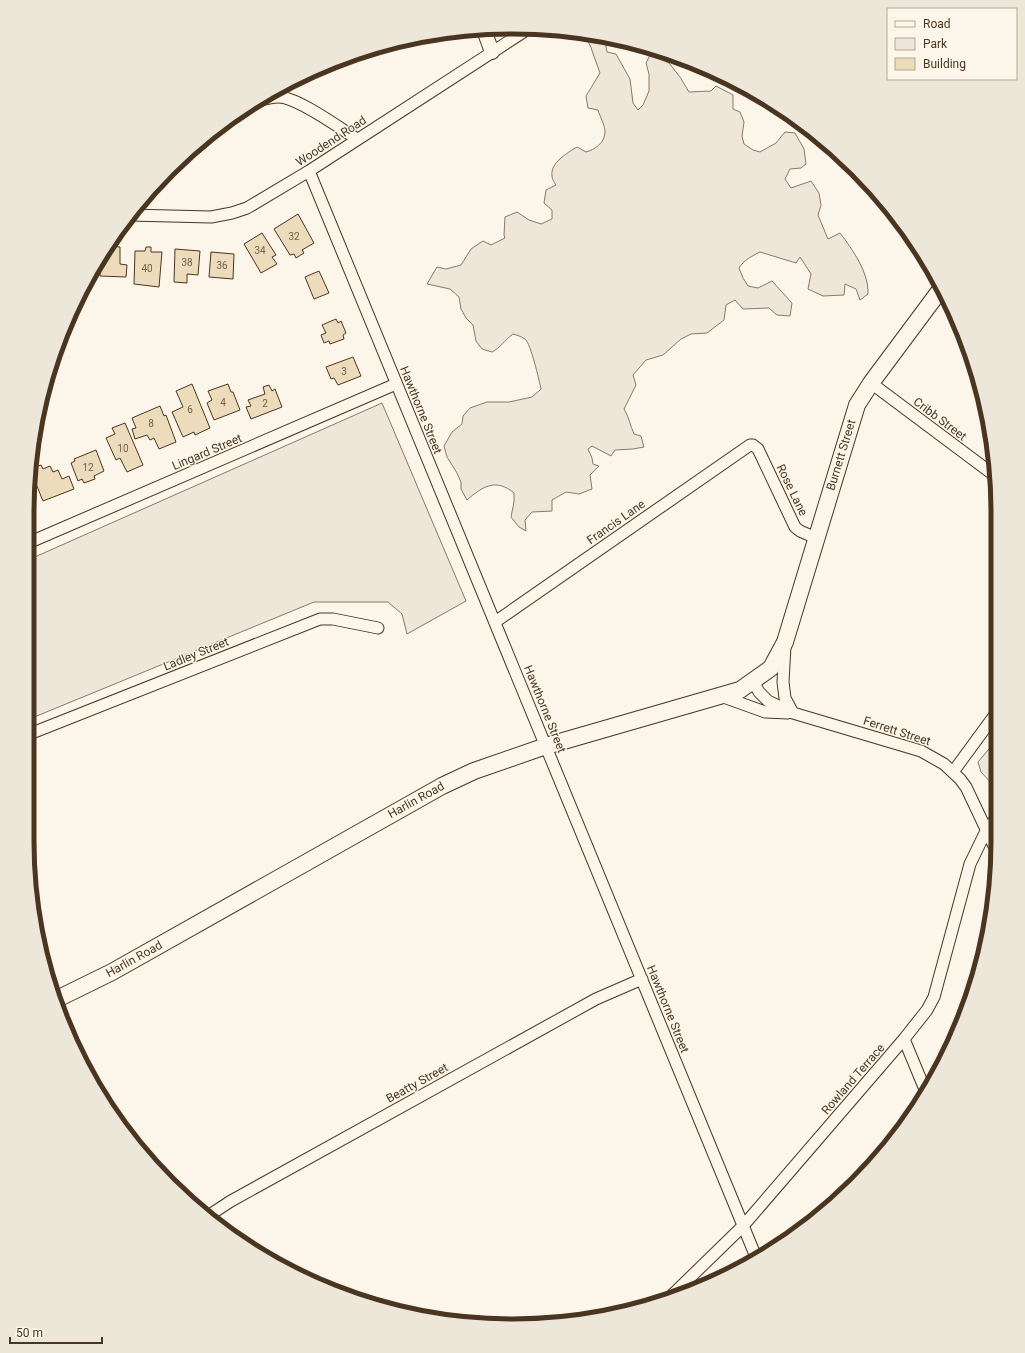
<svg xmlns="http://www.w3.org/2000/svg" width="1025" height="1353" viewBox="0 0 1025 1353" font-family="Roboto,sans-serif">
  <rect width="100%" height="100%" fill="#fbf6e9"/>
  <path fill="#ede6d9" stroke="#887966" d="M582,34L604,36L607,52L616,54L630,79L633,103L638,110L643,105L649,91V74L646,63L650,55L669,63L680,77L689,92L711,91L716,86L733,95V109L740,112L744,122L742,136L744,144L753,150L760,152L776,143L785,132L795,133L804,149L806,164L801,168L790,169L785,179L791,188L811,181L819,193L821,205L818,215L828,239L840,233C853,250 869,273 868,294L860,300L856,289L845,284L844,295L823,296L808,289L811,274L800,257L796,263L760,252C752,256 744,260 739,268L743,278L748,286L758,288L772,281L792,303L790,316L777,315L769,308L743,309L735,300L726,305L724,320L707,333L691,334L681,339L663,355L646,360L633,375L636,385L624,409C629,417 630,425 634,434L641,436L644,447L633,449L615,450L611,456L592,446L588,449L592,458L593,464L599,466L590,475L592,489L579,494L566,492L552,500V511L532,512L525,520L526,531L519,527L511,517L514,502V493C496,478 483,486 467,500L461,489V482L457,473L447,457L444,446L452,432L462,424L463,416L470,408L487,402H509L532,397L541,389C539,380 531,344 525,339C522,337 517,335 513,334C505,340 500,348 492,352L482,349L476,341L473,325L466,318L461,309L459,297L450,289L427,284L437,267L446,269L461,265L471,249L483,241L491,245L505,238L504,235L505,217L517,212L529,220L541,224L552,219V210L544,203L546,190L556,185C554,182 552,179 552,176C550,163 567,153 577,147L586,152C594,150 605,143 605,132C605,125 600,117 598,110L588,108L586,96L600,73L590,45Z
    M382,403L466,601L407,634L402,614L388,602H314L27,720L28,560Z
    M994,743V786L981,772L978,762Z"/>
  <path fill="#ecdcbc" stroke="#4a3520" d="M298,214L314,243L302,250L304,253L296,258L294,254L290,255L274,229Z
    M262,233L276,255L272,257L277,264L261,273L244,244Z
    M109,246L120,247V264L127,265L126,277L100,276L101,259Z
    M146,247H151V252H162L159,287L134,284L135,251H145Z
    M175,249L200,251L198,275L187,274V283L174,282Z
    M211,252L234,254L233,279L209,277Z
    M319,271L329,293L314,299L305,277Z
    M336,319L338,323L341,321L346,333L343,335L344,339L330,344L329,341L324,343L321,335L326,333L322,325Z
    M353,357L361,376L338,385L334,378L331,379L326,367Z
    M192,384L210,428L195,435L194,432L183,437L172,412L183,407L176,391Z
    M228,384L231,392H233L240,410L214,420L207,403L212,400L208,391Z
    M269,385L272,391L275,389L282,407L251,419L246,407L251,406L248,400L265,394L263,387Z
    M160,406L164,416L166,415L176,442L159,449L154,438L150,440L147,435L135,439L132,429L136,428L132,418Z
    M125,423L143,465L127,472L120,458L116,460L106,438L115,434L112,428Z
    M96,450L104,471L94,476L95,479L84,483L82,479L78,481L71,463L75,461L74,459Z
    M41,465L43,469L50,466L53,472L58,470L62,479L69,476L74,489L43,501L30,469Z"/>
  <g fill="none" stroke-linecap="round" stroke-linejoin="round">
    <g stroke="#4a3520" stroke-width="13">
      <path id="minor" d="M258,101C264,99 272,97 279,97C297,97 340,128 357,139
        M309,171L756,1257
        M129,215L211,217L232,213L247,208L309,171L528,29
        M871,383L994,475
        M28,543L396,384
        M495,622L750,445H753L758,449L795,527L800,531L816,538
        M785,646L783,682L785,698L793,713
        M753,681L759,692L768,701L793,713L921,751L944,764L960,779L966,787L994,846
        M718,695L765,712L788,713
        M27,735L320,619H333L378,628
        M953,772L994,716
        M904,1039L926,1092
        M208,1216L231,1201L596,999L642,979
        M666,1301L743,1226L904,1039L927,1010L934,997L970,864L986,831L994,821"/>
    </g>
    <g stroke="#4a3520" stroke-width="16">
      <path id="tertiary" d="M484,30L492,52"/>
    </g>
    <g stroke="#4a3520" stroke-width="18">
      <path id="secondary" d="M57,999L112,972L442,786L474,771L546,746L740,690L771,668L785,642L857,405L871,383L941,289"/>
    </g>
    <use href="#minor" stroke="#fbf6e9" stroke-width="11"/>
    <use href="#tertiary" stroke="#fbf6e9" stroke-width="14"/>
    <use href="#secondary" stroke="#fbf6e9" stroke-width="16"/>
  </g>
  <g text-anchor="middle" stroke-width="3" stroke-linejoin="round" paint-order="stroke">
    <g font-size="10" fill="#725f47">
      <text x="294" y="240">32</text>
      <text x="260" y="254">34</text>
      <text x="187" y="266">38</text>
      <text x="222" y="269">36</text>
      <text x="147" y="272">40</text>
      <text x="344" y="375">3</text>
      <text x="223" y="406">4</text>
      <text x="265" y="407">2</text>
      <text x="190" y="413">6</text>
      <text x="151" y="427">8</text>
      <text x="123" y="452">10</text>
      <text x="88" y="471">12</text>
    </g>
    <g font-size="12" fill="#4a3520" stroke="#fbf6e9">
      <text transform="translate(331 141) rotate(-33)" y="4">Woodend Road</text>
      <text transform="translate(421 410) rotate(68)" y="4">Hawthorne Street</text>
      <text transform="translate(940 419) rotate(37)" y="4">Cribb Street</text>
      <text transform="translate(207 452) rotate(-23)" y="4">Lingard Street</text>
      <text transform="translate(841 455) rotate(-73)" y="4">Burnett Street</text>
      <text transform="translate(792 490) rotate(64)" y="4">Rose Lane</text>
      <text transform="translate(616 522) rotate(-35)" y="4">Francis Lane</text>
      <text transform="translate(196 654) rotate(-22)" y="4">Ladley Street</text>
      <text transform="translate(545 709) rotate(68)" y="4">Hawthorne Street</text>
      <text transform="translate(897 731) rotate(18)" y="4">Ferrett Street</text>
      <text transform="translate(416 800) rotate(-29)" y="4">Harlin Road</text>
      <text transform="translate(134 959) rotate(-29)" y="4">Harlin Road</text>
      <text transform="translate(668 1009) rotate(68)" y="4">Hawthorne Street</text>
      <text transform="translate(853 1079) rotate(-49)" y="4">Rowland Terrace</text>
      <text transform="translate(417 1083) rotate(-29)" y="4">Beatty Street</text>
    </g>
  </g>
  <path d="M0 0H1025V1353H0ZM512 34H513A478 478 0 0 1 991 512V841A478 478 0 0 1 513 1319H512A478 478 0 0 1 34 841V512A478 478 0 0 1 512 34Z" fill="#ede7d9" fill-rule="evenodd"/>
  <path fill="none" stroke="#4a3520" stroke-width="5" d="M512 34H513A478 478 0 0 1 991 512V841A478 478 0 0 1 513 1319H512A478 478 0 0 1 34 841V512A478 478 0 0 1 512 34Z"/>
  <rect x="887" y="8" width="130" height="72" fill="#fbf6e9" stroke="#b4a999"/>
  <rect x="895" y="21" width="20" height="6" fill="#fbf6e9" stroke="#b4a999"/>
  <text x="923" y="28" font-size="12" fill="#4a3520">Road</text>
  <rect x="895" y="38" width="20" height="12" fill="#ede6d9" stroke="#b4a999"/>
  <text x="923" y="48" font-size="12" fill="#4a3520">Park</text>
  <rect x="895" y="58" width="20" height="12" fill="#ecdcbc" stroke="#b4a999"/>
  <text x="923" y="68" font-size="12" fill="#4a3520">Building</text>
  <path d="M10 1337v6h92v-6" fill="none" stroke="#4a3520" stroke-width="2"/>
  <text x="16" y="1337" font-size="12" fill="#4a3520" stroke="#fbf6e9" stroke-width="3" paint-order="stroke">50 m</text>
</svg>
